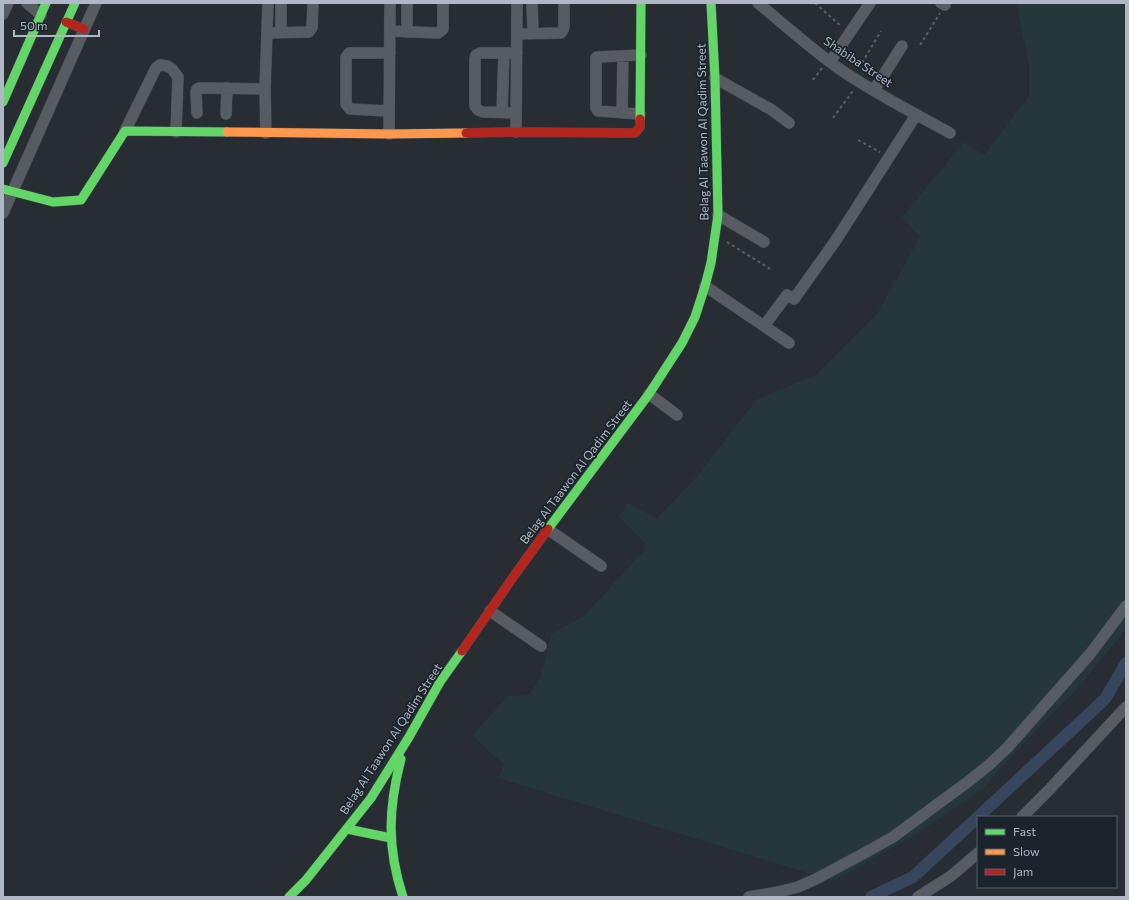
<svg xmlns="http://www.w3.org/2000/svg" width="1129" height="900" viewBox="0 0 1129 900" font-family="Commissioner,sans-serif">
  <rect width="100%" height="100%" fill="#272d33"/>
  <path fill="#253739" d="M1016,3H1126V629L1077,689L1016,751L983,789L921,831L834,881L498,778L504,765L472,735L508,696L528,695L540,679L551,634L584,616L648,546L619,517L628,503L657,518L700,473L756,400L817,374L877,314L920,237L902,217L964,142L984,155L1029,96V65Z"/>
  <g fill="none" stroke-linecap="round" stroke-linejoin="round">
    <path stroke="#36465d" stroke-width="12" d="M978,817L1105,699L1126,663
      M871,897L913,877L978,817"/>
    <g stroke="#44494e" stroke-width="12">
      <path id="street" d="M27,3L41,15
        M532,3L533,33
        M758,3C786,26 812,50 841,70C876,94 914,113 950,133
        M941,3L945,5
        M3,14L8,3
        M390,31L438,33L443,29V3
        M281,32V3
        M407,32V3
        M267,33L309,32L311,29L312,27L313,3
        M517,34L561,33L563,30L564,27V3
        M830,62L870,3
        M715,78L772,110L789,123
        M874,90L902,46
        M389,111L350,109L346,104V57L349,53H390
        M502,112L504,53
        M197,113L196,92L197,89L199,88L265,89
        M516,113L483,112L478,110L475,106V59L476,55L480,53H517
        M622,113L623,56
        M226,114L227,88
        M640,114L598,111L596,108V58L597,57L641,55
        M125,131L156,68L160,65L167,66L172,69L178,77L176,132
        M516,132L517,3
        M266,133L265,89L268,3
        M389,134L390,3
        M3,213L96,3
        M718,215L764,242
        M705,286L789,343
        M764,326L787,295L794,299L836,240L916,115
        M649,394L677,415
        M549,530L601,566
        M490,611L541,646
        M1022,817L1048,791L1126,707
        M749,897L778,892L798,887L816,879L870,850L893,837L969,781L989,765L1008,747L1090,654L1126,606
        M918,897L951,876L978,853"/>
    </g>
    <g stroke="#44494e" stroke-width="10">
      <path id="fast" d="M3,102L46,3
        M640,119L641,3
        M3,163L75,3
        M3,189L53,202L81,200L125,131L227,132
        M548,529L649,394L682,343L695,317L705,286L711,263L718,215L715,78L711,3
        M401,759C388,809 387,848 403,897
        M347,829L391,838
        M289,897L306,880L371,798L409,737L440,682L462,651"/>
    </g>
    <g stroke="#44494e" stroke-width="10">
      <path id="slow" d="M227,132L389,134L466,133"/>
    </g>
    <g stroke="#44494e" stroke-width="10">
      <path id="jam" d="M66,22L84,29
        M466,133L516,132L635,133L640,127V119
        M462,651L516,573L548,529"/>
    </g>
    <path stroke="#5a5f65" stroke-width="2" stroke-dasharray="3 3" stroke-linecap="butt" d="M815,3L841,26
      M920,45L940,13
      M859,68L881,31
      M813,80L822,68
      M833,118L853,91
      M858,140L880,152
      M727,242L772,270"/>
    <use href="#street" stroke="#575b62" stroke-width="11"/>
    <use href="#fast" stroke="#63d668" stroke-width="9"/>
    <use href="#slow" stroke="#ff974d" stroke-width="9"/>
    <use href="#jam" stroke="#b3261e" stroke-width="9"/>
  </g>
  <g text-anchor="middle" stroke-width="3.5" stroke-linejoin="round" paint-order="stroke">
    <g font-size="12" fill="#b0b8c5" stroke="#1b232d">
      <text transform="translate(858 62) rotate(34)" y="4">Shabiba Street</text>
      <text transform="translate(703 132) rotate(-91)" y="4">Belag Al Taawon Al Qadim Street</text>
      <text transform="translate(576 472) rotate(-53)" y="4">Belag Al Taawon Al Qadim Street</text>
      <text transform="translate(391 739) rotate(-57)" y="4">Belag Al Taawon Al Qadim Street</text>
    </g>
  </g>
  <rect width="1129" height="900" fill="none" stroke="#b0b8c5" stroke-width="8"/>
  <rect x="977" y="816" width="140" height="72" fill="#1b232d" stroke="#575f6a"/>
  <rect x="985" y="829" width="20" height="6" fill="#63d668" stroke="#575f6a"/>
  <text x="1013" y="836" font-size="12" fill="#b0b8c5">Fast</text>
  <rect x="985" y="849" width="20" height="6" fill="#ff974d" stroke="#575f6a"/>
  <text x="1013" y="856" font-size="12" fill="#b0b8c5">Slow</text>
  <rect x="985" y="869" width="20" height="6" fill="#b3261e" stroke="#575f6a"/>
  <text x="1013" y="876" font-size="12" fill="#b0b8c5">Jam</text>
  <path d="M14 30v6h85v-6" fill="none" stroke="#b0b8c5" stroke-width="2"/>
  <text x="20" y="30" font-size="12" fill="#b0b8c5" stroke="#1b232d" stroke-width="3" paint-order="stroke">50 m</text>
</svg>
